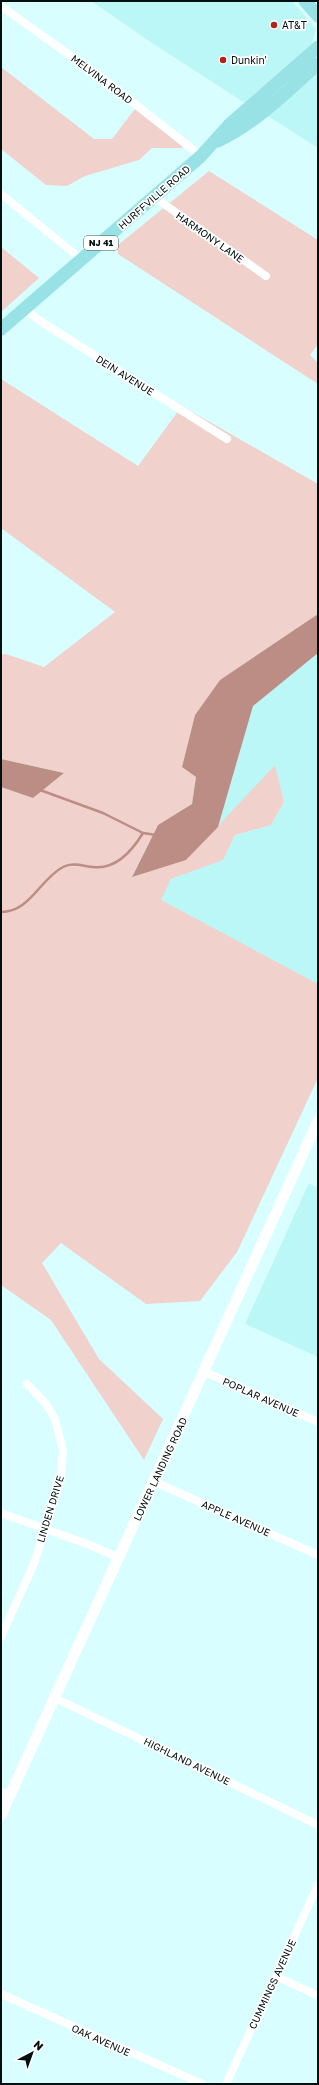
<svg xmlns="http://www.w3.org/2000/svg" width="319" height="2085" viewBox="0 0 319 2085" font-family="'Golos Text',sans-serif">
  <rect width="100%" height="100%" fill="#d8feff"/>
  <path fill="#bcf7f8" d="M91,1H292L316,29L312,43L245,103L149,41Z
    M318,72V148L268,116Z
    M318,653V984L160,900L171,879L223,860L235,835L271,825L284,802L275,766L218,827L253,706Z
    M309,1183L318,1188V1357L245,1324Z"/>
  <path fill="#f0d1cb" d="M1,67L94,139H112L138,105L172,131L183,148H152L139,160L85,176L67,186L46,185L1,149Z
    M209,171L318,240V344L310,355L318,363V384L118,254V245Z
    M1,247L39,278L1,312Z
    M1,379L138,466L182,406L318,484V614L220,680L195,715L182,767L196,777L192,804L158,825L132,876L186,860L275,765L284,802L271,825L235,835L223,860L171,879L161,900L318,984V1078L237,1252L200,1301L146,1304L61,1243L42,1263L99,1359L163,1419L144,1460L51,1320L1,1285V787L33,798L64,773L1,759V655L6,654L44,667L115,612L1,528Z"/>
  <path fill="#bb8d85" d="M318,614V653L253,706L218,827L186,860L132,877L158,825L192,804L196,777L182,767L195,715L220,680Z
    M1,759L64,773L33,798L1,787Z"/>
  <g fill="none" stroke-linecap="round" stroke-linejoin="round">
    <path stroke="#bb8d85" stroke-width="2.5" d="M40,790L103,813L143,833L156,835
      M1,912C30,912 40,879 63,867C72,862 83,866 93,867C116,870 132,851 143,833"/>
    <path stroke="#fff" stroke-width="8" d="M1,6L107,82L201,156
      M1,194L81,259
      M154,197L266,276
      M25,308L37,319L227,439
      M205,1372L318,1422
      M155,1482L318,1555
      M1,1513L90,1545L119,1558
      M1,1637L35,1561L61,1476L63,1450L55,1419L46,1404L27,1384
      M55,1698L318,1825
      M1,1792L10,1796
      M276,1976L318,1996
      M1,1994L202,2084
      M226,2084L318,1885"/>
    <path stroke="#fff" stroke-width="11" d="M1,1815L318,1121"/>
    <path stroke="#98e2e5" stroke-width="13" d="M305,1L318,16
      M218,141C256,123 286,92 318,64
      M1,329L201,156L229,125L318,47"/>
  </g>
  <g fill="#b22319" stroke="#fff" stroke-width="1.5">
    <circle cx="274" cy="25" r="4"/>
    <circle cx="223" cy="60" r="4"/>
  </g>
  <g text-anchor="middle" stroke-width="3.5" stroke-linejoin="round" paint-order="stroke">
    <rect fill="#fff" stroke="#4d5757" stroke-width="1" x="84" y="236" width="34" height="14" rx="3"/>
    <g font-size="9" font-weight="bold" fill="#010f0f">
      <text x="101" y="246">NJ 41</text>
    </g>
    <g font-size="10" fill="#010f0f" stroke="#fff" text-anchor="start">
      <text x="282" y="29">AT&amp;T</text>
      <text x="231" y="64">Dunkin'</text>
    </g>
    <g font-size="10" fill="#010f0f" stroke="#fff">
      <text transform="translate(102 79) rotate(37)" y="4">MELVINA ROAD</text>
      <text transform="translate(154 197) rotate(-41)" y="4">HURFFVILLE ROAD</text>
      <text transform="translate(210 237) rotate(35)" y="4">HARMONY LANE</text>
      <text transform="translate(125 375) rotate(32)" y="4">DEIN AVENUE</text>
      <text transform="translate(261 1397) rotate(24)" y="4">POPLAR AVENUE</text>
      <text transform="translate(160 1469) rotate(-65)" y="4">LOWER LANDING ROAD</text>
      <text transform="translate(50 1509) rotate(-73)" y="4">LINDEN DRIVE</text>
      <text transform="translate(236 1518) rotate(24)" y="4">APPLE AVENUE</text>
      <text transform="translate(187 1761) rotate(26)" y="4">HIGHLAND AVENUE</text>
      <text transform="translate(272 1984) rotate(-65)" y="4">CUMMINGS AVENUE</text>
      <text transform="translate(101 2040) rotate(24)" y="4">OAK AVENUE</text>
    </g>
  </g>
  <rect width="319" height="2085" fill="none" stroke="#010f0f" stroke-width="4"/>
  <g transform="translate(32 2053) rotate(41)" stroke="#ffffff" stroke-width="3" paint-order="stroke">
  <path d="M0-3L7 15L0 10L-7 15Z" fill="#010f0f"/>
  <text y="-6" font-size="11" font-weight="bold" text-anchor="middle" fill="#010f0f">N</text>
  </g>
</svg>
